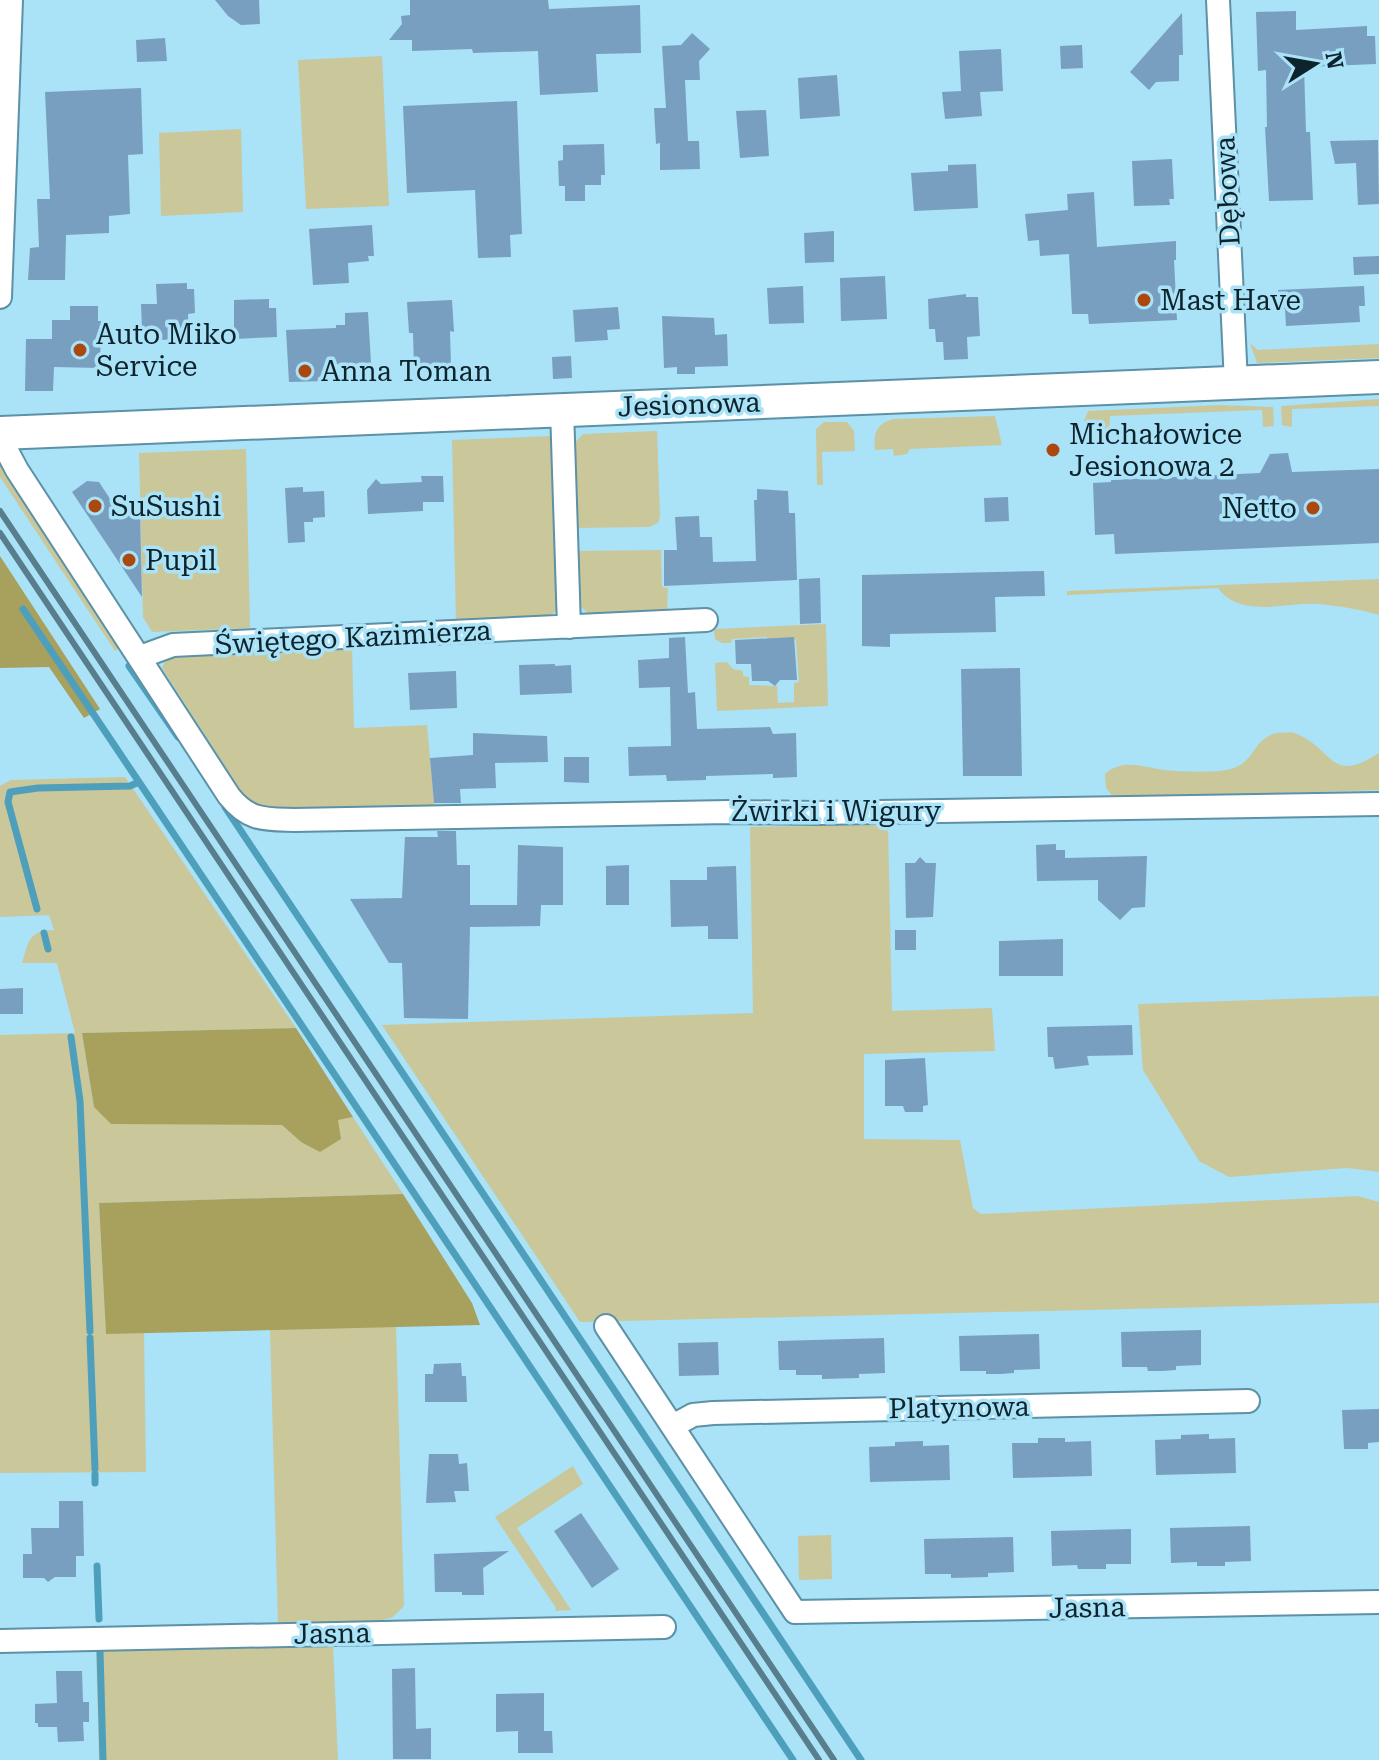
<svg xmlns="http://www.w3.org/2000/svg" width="1379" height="1760" viewBox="0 0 1379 1760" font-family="'Roboto Serif',serif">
  <rect width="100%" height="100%" fill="#aae2f8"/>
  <path fill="#cac79b" d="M382,56L389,206L306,209L298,60Z
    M241,129L243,212L161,216L159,133Z
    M1250,343L1258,350L1379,344V358L1257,363Z
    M1379,399V406L1292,409V427L1282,425L1281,406Z
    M1221,405L1273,407L1274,426L1263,427L1262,410L1110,416L1109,435L1088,434L1084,421L1088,411Z
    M995,416L1002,445L910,449L907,454L894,456L893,449L875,450C873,434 876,424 893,419Z
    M824,422H847L854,431L855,451L822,452L823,485H817L816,429Z
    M657,431L660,516L658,523L649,527L575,528L573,445L583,434Z
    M552,436L558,606L554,613L545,617L456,623L452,440Z
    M246,449L250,628L152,632L143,617L139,453Z
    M0,462L123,645L115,651L0,477Z
    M661,550L662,587L668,588L667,611L589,614L577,603L575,551Z
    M1379,579V615C1359,609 1339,606 1318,604C1285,602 1241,619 1218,588L1067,595V591Z
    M826,624L828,706L717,711L715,663L727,662L733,669L743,671V676L749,677V685L777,686L778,703L794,702V683L799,682L796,640L768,642L767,637L732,639L731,643H722L715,639L714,629Z
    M352,646L354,728L427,725L435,812L272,809L252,803L244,796L162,668L165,661L176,654Z
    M1291,732C1334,745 1328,787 1379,753V790L1114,798L1106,788L1105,774C1123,758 1142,767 1164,770C1181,772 1201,772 1219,771C1256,768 1249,743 1273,734C1278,732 1285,733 1291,732Z
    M125,777L296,1028L82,1033L94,1107L282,1125L301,1142L337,1120L353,1117L403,1194L99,1203L106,1333H144L146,1472L0,1473V1035L75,1033L57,963H22C29,942 28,930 54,930L49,915L0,917V786L11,780Z
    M888,825L892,1011L992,1008L995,1051L864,1054V1139L960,1140L973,1208L981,1214L1358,1196L1379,1202V1303L580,1322L382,1025L753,1013L750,827Z
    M1379,996V1172L1347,1168L1229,1177L1199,1161L1143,1070L1138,1004Z
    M396,1326L404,1606L393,1617L376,1622L278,1625L270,1329Z
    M573,1466L583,1484L517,1528L571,1610L555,1611L556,1608L495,1517Z
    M831,1535L832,1579L799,1580L798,1536Z
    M333,1644L338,1760H99L96,1649Z"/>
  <path fill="#a7a15d" d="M0,556L100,709L84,718L49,667L0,668Z
    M296,1028L353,1117L338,1120L341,1139L320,1152L301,1142L282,1125L111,1124L94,1107L82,1033Z
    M403,1194L472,1303L480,1325L106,1334L99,1203Z"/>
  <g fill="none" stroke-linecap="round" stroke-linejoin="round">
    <path stroke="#4e9fbc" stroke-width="7" d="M23,609L139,782L130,786L38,788L10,792L8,802L37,909
      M129,666L178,737
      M139,782L793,1760
      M225,807L861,1760
      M44,933L48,949
      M71,1037L80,1101L90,1331
      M90,1338L95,1469
      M95,1474V1483
      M97,1566L99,1619
      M100,1650L103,1760"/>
  </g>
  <path fill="#789fbf" d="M215,0H259L260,24L241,25L228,16Z
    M410,0H548L549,9L640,5L641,53L596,54L598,92L540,95L538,51L473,53L472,49L412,51V40H389L402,24L401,16L410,15Z
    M1296,11V30L1367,26V36H1375L1376,64L1304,67L1306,132H1310L1313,200L1269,201L1265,127H1267L1266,70L1258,71L1256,12Z
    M1182,13L1183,55H1179V81L1156,82L1149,90L1130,72Z
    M692,33L710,49L699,61L700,80H685L688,141H699L700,169L660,170V143L656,144L654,108H666L662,46L681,45Z
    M165,38L167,61L137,62L136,40Z
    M1082,45L1083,68L1061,69L1060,46Z
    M1001,49L1003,91L980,92L982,116L945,119L942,92L961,91L959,51Z
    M837,75L840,116L800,119L798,78Z
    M141,88L143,154L128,155L130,214L109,216V233L66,235L65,280H28L30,248L39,247L37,199H50L45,92Z
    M517,101L522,234L510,235L511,257L478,258L475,190L407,193L403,106Z
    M766,110L769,156L740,158L736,111Z
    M1378,140L1379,204L1358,205L1356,163L1335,164L1330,141Z
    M604,144L605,175H601V185H585V201H565V186H559L558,161L563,160V145Z
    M1172,159L1174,199H1169L1170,205L1134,206L1132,161Z
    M976,164L978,208L914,211L911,173L948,171V165Z
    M1094,192L1097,247L1176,241V260H1174L1177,320L1089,324L1088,314H1072L1069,254L1040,256L1039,240L1028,241L1025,214L1068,210L1067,194Z
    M372,225L374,256H368L369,261L348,263L349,283L313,285L309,229Z
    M834,231V262L805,263L804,233Z
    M1379,256V274L1354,275L1353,257Z
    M885,276L887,319L841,321L840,278Z
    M187,283V289H194L195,313L188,314L189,339L158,340L157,329H142L141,304H157L156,284Z
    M803,286L804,323L769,324L767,288Z
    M1364,286L1365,306H1359L1360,322L1286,326L1285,309H1279L1278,290Z
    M966,294V297H978L980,336L967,337L968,359L944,360L943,342H936L935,329H929L928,299Z
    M269,299V308H276L277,337L234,339V300Z
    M452,300L454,332L450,331L451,367L414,369L413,333H409L407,302Z
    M70,306H98V321H101L100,368L54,367L53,391H25L26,339H52V320H70Z
    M618,307L620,329L607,330L608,340L575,342L573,310Z
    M368,312L371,363L325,365L326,381L289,382L286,330L336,328V325H345V313Z
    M662,316L714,318L715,335L727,334L728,366L695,367V374H677V367L664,368Z
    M571,356L572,378L553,379L552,357Z
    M1288,453L1292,472L1379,469V543L1115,554L1114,534L1095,535L1093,483L1111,482V480L1260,473L1270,454Z
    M421,476H443L444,502H423V511L368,514L367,490L376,479L381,484L422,482Z
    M87,481L99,482L118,511L140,510L142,597L72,492Z
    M303,487V492L324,491L325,517L313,518V522H304L305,542L288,543L285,488Z
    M757,489L788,491L789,513H795L797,580L664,586V550H677L675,517L699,516L700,537H712L713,562L756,561L754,500H757Z
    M1008,497L1009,521L985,522L984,498Z
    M1044,571L1045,596L995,597L996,632L890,634V647L862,646V575Z
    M820,578L821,623L800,624L799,579Z
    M685,637L688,693L695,692L697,729L770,727L773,734L796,733L797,777L773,778V774L706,776V780L667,781L666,775L629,776L628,747L671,746L670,687L639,688L638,660L669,658V638Z
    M794,637L797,680H780L775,686L768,681H752L751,664H736L735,640Z
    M555,664V666L571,665L572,693L520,695L519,665Z
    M1020,668L1022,776H963L961,669Z
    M456,671L457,708L410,710L408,673Z
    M473,733L547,736L548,762L495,763L496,788L460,789L461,803H434L430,758L473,755Z
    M564,757H589V783L564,782Z
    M437,831H456L457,865H470V905H517L518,845L563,847V905H541L540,926L470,927L468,1019L404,1018L402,963H389L350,899L402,898L405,837H438Z
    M1056,844V850H1065V858L1147,856L1145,907L1132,908L1120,920L1098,900V880L1037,881L1036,845Z
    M920,857L926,863H936L933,917L906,918L905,863H915Z
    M629,865V905H606V866Z
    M736,866L738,939H708V926L671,927L670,880H707V867Z
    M895,930H916V950H895Z
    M1063,939V976H999V941Z
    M23,988V1014H0V989Z
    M1132,1025L1133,1055L1087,1056L1089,1065L1055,1069L1053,1057H1048L1047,1027Z
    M925,1058L928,1105L923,1106V1112H905L903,1106H885V1060Z
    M1201,1330V1365L1176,1366V1370L1162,1371H1148L1147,1367H1122L1121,1332Z
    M1039,1334L1040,1369L1014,1370V1373L1000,1374H986V1371H960L959,1336Z
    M884,1338L885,1373L859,1374V1378L822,1379V1375H796V1370H779L778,1341Z
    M718,1342L719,1375L679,1376L678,1343Z
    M461,1363L462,1376H466L467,1402H425V1374H433L434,1364Z
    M1379,1409V1442L1368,1443V1449H1344L1342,1410Z
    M1209,1434V1439L1235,1438L1236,1473L1156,1475L1155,1440L1181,1439V1435Z
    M1038,1438H1065V1442L1091,1441L1092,1476L1013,1478L1012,1443H1038Z
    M923,1441V1446L949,1445L950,1480L870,1482L869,1447L895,1446V1442Z
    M429,1454H458L459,1464L467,1463L469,1491H454L456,1502L426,1503Z
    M59,1501H83L84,1556H76V1577H55L48,1582L44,1578H23V1554H32L31,1528H59Z
    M581,1513L619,1569L592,1588L554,1531Z
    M1250,1526L1251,1561L1225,1562V1566H1197V1562L1171,1563L1170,1528Z
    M1131,1529V1564H1106V1569H1078L1077,1565L1052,1566L1051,1531Z
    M1013,1537L1014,1572L988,1573V1577L951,1578V1574H925L924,1539Z
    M509,1551L483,1568L484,1595H462V1592H435L434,1554Z
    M415,1668L416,1729L431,1728V1759H393L392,1669Z
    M56,1671H82L83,1702H89V1722H83L84,1741L58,1742L57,1727H38V1723H35V1704L57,1703Z
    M544,1693V1731H552L553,1753H518V1731L496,1732V1694Z"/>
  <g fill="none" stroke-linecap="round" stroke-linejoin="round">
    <g stroke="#5c91a6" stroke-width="26">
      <path id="street" d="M1218,0L1236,383
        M0,297L11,0
        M562,409L569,627
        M0,438L17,470L229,796C249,821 264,819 294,820L729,812L818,813L1379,804
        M140,657L173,645L706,620
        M606,1326L795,1612L1379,1602
        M673,1426L693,1415L713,1413L1248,1401
        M0,1641L664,1627"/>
    </g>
    <g stroke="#5c91a6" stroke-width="36">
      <path id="secondary" d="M0,433L1379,377"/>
    </g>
    <use href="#street" stroke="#fff" stroke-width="22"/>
    <use href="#secondary" stroke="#fff" stroke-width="32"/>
    <path stroke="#587e8d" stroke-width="6" d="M0,511L834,1760
      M0,533L819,1760"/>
  </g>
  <g fill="#ab4810" stroke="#aae2f8" stroke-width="3">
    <circle cx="1144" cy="300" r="8"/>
    <circle cx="80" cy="350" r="8"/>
    <circle cx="305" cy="371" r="8"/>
    <circle cx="1053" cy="450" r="8"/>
    <circle cx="95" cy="506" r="8"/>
    <circle cx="1313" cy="508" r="8"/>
    <circle cx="129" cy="560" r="8"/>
  </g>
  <g text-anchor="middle" stroke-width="7" stroke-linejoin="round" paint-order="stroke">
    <g font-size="28" fill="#0e242c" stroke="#aae2f8">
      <text transform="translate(1227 191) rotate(-93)" y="10">Dębowa</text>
      <text transform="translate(689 404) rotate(-2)" y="10">Jesionowa</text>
      <text transform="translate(353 637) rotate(-3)" y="10">Świętego Kazimierza</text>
      <text x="836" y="821">Żwirki i Wigury</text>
      <text transform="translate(959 1407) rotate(-1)" y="10">Platynowa</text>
      <text transform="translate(1087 1607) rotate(-1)" y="10">Jasna</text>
      <text transform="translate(332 1633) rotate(-1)" y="10">Jasna</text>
    </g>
    <g font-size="28" fill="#0e242c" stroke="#aae2f8" text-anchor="start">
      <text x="1160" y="310">Mast Have</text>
      <text x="96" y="344">Auto Miko<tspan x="96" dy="32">Service</tspan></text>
      <text x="321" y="381">Anna Toman</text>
      <text x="1069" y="444">Michałowice<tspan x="1069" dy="32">Jesionowa 2</tspan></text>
      <text x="111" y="516">SuSushi</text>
      <text x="1297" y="518" text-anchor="end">Netto</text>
      <text x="145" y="570">Pupil</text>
    </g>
  </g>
  <g transform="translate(1315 64) rotate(79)" stroke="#aae2f8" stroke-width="6" paint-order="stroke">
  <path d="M0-6L14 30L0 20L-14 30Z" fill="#0e242c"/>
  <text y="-12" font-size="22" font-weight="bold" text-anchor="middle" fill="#0e242c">N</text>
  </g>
</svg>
